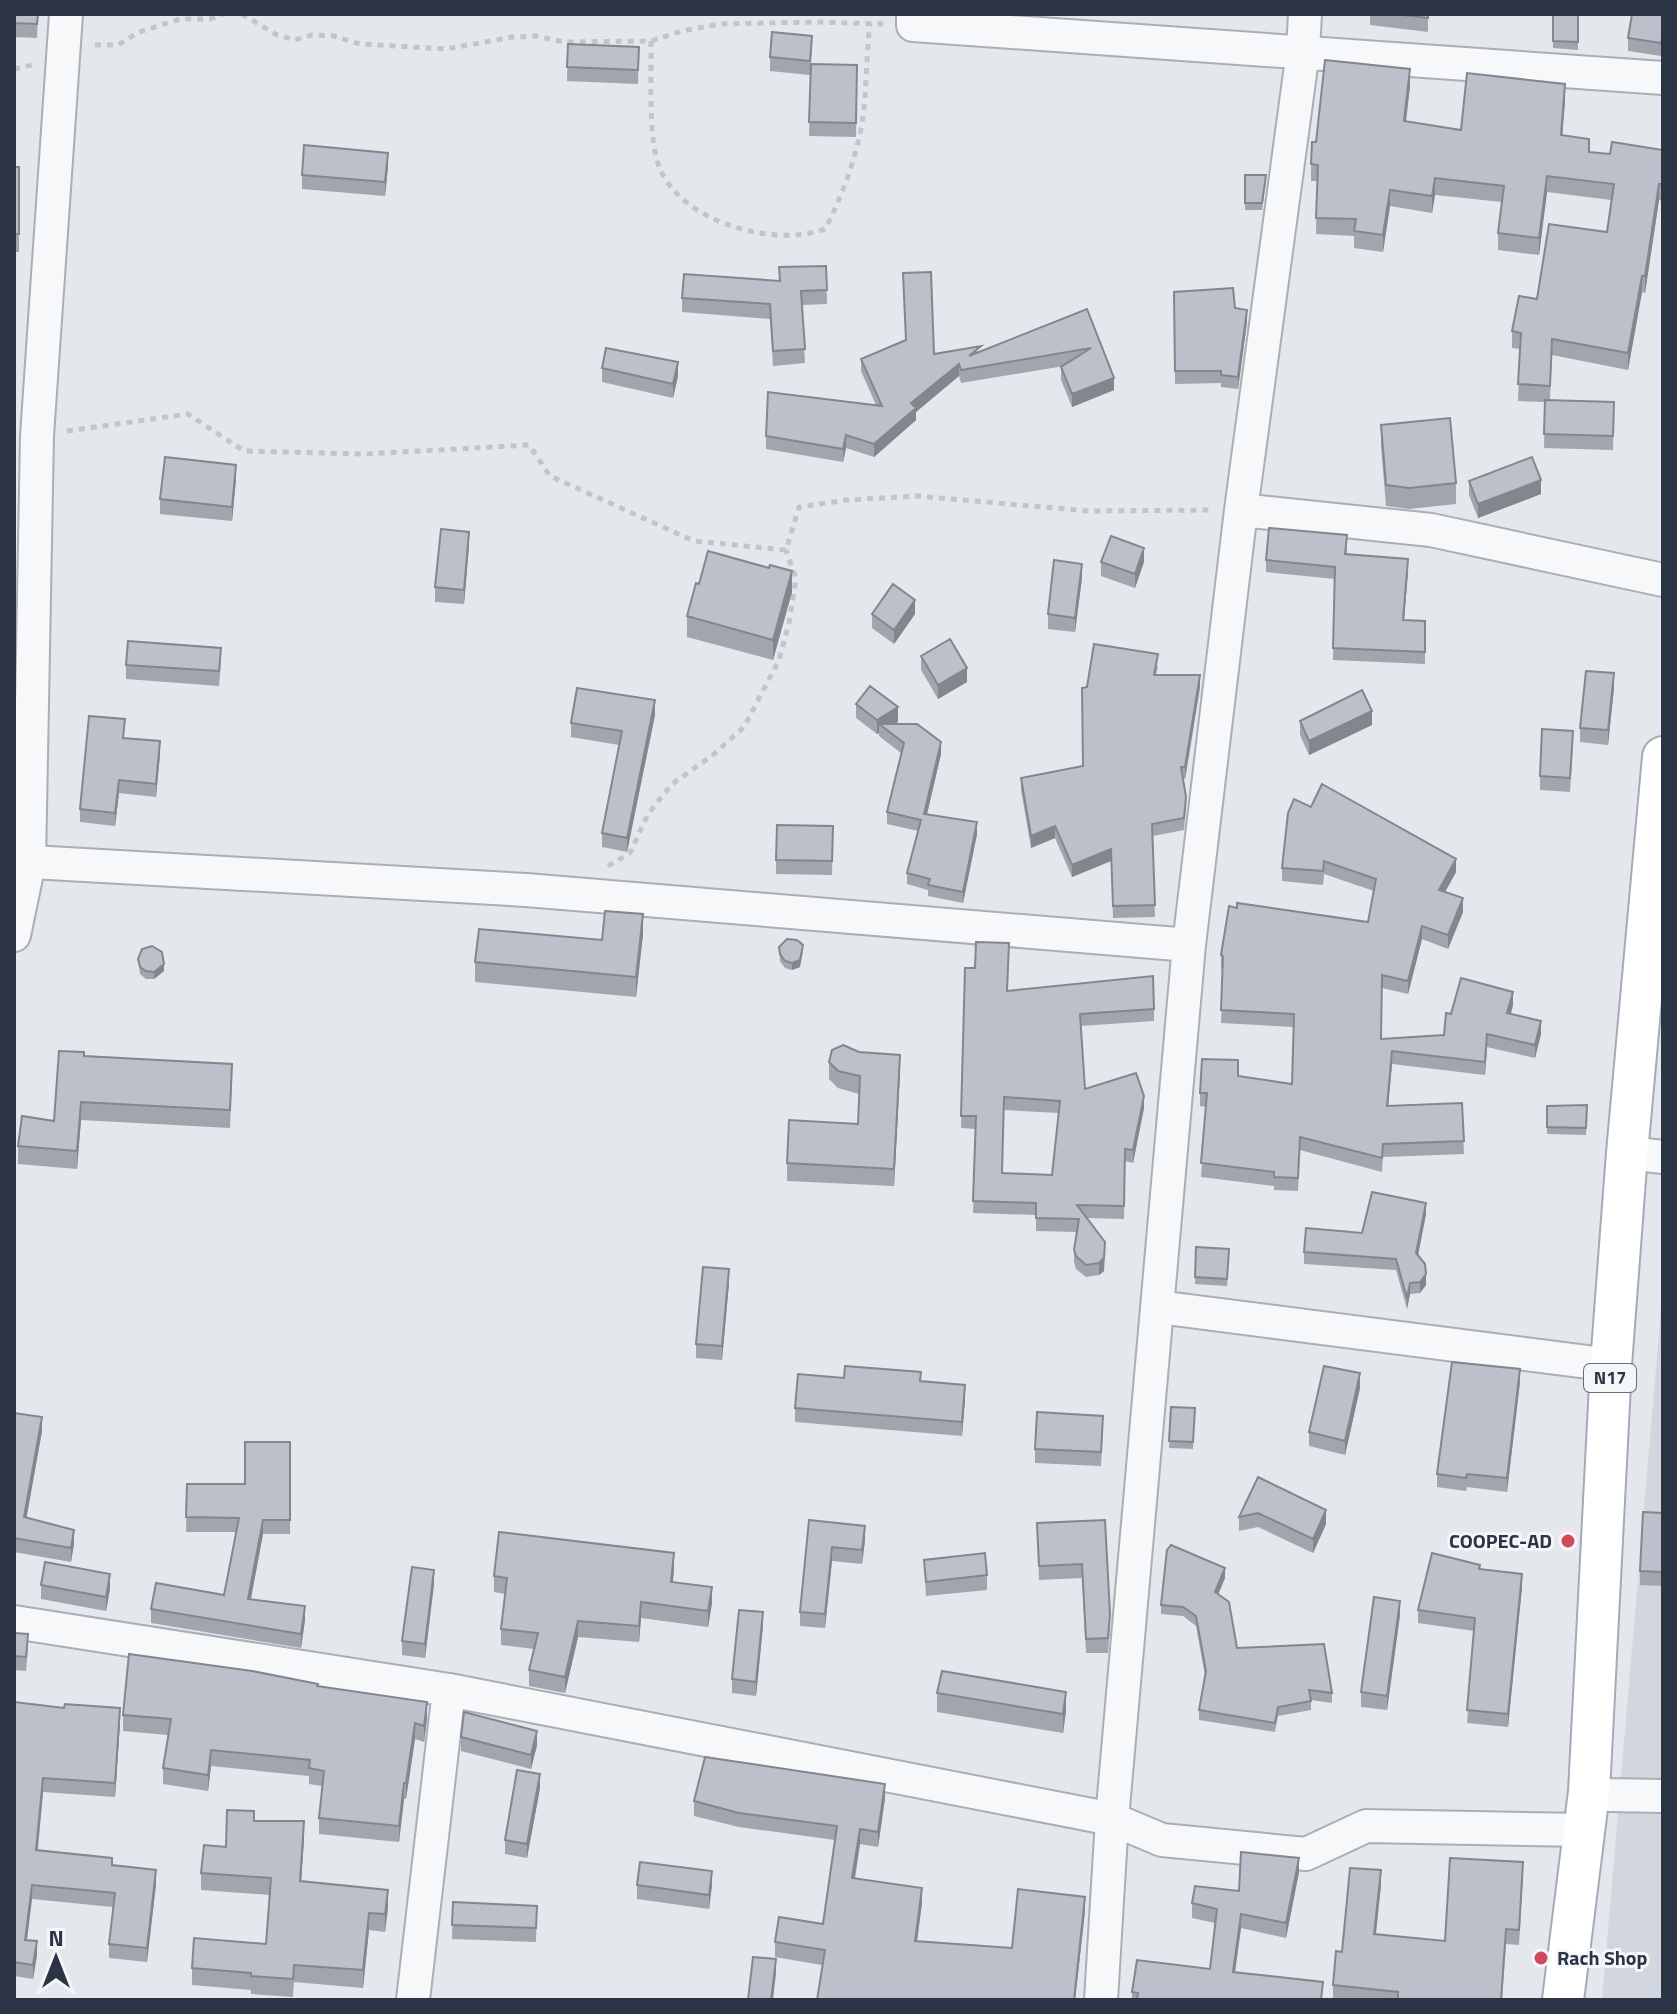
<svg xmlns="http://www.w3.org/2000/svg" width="1677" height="2014" viewBox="0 0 1677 2014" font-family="'Titillium Web',sans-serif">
  <rect width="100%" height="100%" fill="#e4e7ec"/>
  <path fill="#d2d6de" d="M1663,1286V2000H1602Z"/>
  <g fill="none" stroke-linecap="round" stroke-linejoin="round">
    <g stroke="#a9aeb7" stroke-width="36">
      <path id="minor" d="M913,14V25L1663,78
        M1241,510L1431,530L1663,580
        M14,861L526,890L1189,945
        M14,935L29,863L37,436L66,14
        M1627,1153L1663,1157
        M1158,1307L1611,1365
        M14,1622L449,1690L1112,1819L1162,1840L1306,1854L1366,1826L1585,1830
        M1589,1792L1608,1795L1663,1796
        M413,2000L449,1690
        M1101,2000L1112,1819L1189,945L1241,510L1303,51L1305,14"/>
    </g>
    <g stroke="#a3abb8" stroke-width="44">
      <path id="major" d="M1563,2000L1589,1792L1611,1365L1627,1153L1663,757"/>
    </g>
    <path stroke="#c2c5cb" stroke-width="5" stroke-dasharray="6 6" stroke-linecap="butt" d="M242,14L277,35L295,40L312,35L334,36L360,44L446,49L513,37L536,36L564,42L651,41L682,31L720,24L814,22L884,24
      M651,41C652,75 647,138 660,169C682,222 774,248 825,229C841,200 857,155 862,123C867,90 866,56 870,23
      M95,45H118L139,32L180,19H210L224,14
      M14,69L32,65
      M67,431L188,414L244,451L365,454L529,445L550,476L694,541L786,550L799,507L847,500L917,496L1089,511L1212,510
      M608,866L630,853L648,814L672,784L713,755L744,727L779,660L789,623L796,579L786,550"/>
    <use href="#minor" stroke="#f7f8fa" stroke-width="32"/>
    <use href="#major" stroke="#fff" stroke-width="40"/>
  </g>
  <path fill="#a1a5ae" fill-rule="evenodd" d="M14,14H38L37,38L14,37Z
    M1190,14H1222V16Z
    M1370,14H1428V32L1370,25Z
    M1553,14H1578V50L1553,48Z
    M1663,14L1661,56L1628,51V38Z
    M568,44L639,47L638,84L567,81Z
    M812,50L811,64L857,65L856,137L809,136L811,65L810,75L770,71V57Z
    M1410,86L1406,121L1461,130L1565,101L1562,135L1589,152L1610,154L1663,150V201L1659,200L1645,293L1642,292L1628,370L1552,355L1550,400L1614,402L1613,450L1544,448L1545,402L1518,401L1520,349L1512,348V331L1537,299L1607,232L1611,200L1547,192L1539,255L1498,250V233L1502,202L1435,195L1432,213L1390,206L1383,252L1354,248V236L1316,234L1317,181H1311V164L1316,142Z
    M14,167H19V252H14Z
    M388,167L385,196L302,189V175Z
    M1245,175L1266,182L1262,210H1245Z
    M826,266L827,304L802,305L805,363L773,366L770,319L682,312V298L780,281Z
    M1174,292L1235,308L1247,322L1238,389L1221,387V383L1175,384Z
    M1087,309L1114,390L1072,407L1061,380V367L1064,366L961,383L959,376L916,412V420L874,457L846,448L843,462L766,449V436L876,405L861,371V359L981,351Z
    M602,368L678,376L673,398L602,382Z
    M1381,425L1456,483V504L1409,509L1386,506L1381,446Z
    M236,479L232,521L160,514V499Z
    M1469,481L1541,494L1478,518L1469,495Z
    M469,546L464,604L435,602V587Z
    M1347,547V554L1408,571L1404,620L1425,621V664L1333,660L1335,579L1266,572V560Z
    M1101,562H1144L1135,588L1101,576Z
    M769,568L792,592L773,660L687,637V616L699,584Z
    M1082,578L1075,632L1048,629V614Z
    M872,614H915L894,644L872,628Z
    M921,656L967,682L938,699L921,670Z
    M221,662L219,686L126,679V665Z
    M1158,666L1156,675L1200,687L1185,779H1183L1186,809L1184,830L1153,836L1155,917L1113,918L1111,861L1072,877L1055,838L1031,848L1021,790V778L1082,766L1087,687Z
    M1614,688L1608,745L1580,742V728Z
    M856,704L898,722L894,724L941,754L927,815L977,834L963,903L928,896V890L907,884V873L918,831L887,824V812L901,753L879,736V733L877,734L856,718Z
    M655,715L627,852L602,847V833L619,745L571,737V723Z
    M1300,721L1372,725L1309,755L1300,735Z
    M124,738L160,754L156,797L119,793L115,826L80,822V809Z
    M1573,745L1570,792L1540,790V776Z
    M1288,813L1456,872L1445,892L1463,912L1448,949L1422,939L1408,994L1382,988L1381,1039L1444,1035L1451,1014L1513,1005L1511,1014L1541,1034L1535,1058L1487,1047L1485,1075L1392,1064L1388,1106L1462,1103L1464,1154L1383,1157L1382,1172L1300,1150L1298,1191L1274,1190V1186L1201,1177L1206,1107L1200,1106V1093L1238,1076L1292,1084L1294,1027L1221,1023L1223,969H1221V955L1368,922L1374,891L1324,874L1323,885L1282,881V868Z
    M833,826L832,875L776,874V860Z
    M643,934L636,997L475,982V962L602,940Z
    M779,947L803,952L800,967L792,970L785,968L780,961Z
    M138,959L164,971L154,979H146L140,974Z
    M965,968L1008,991L1154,1009V1021L1080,1026L1085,1089L1144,1108L1133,1163L1125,1161L1124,1219L1087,1218L1105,1254L1104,1271L1099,1275L1086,1277L1076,1269L1074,1262V1250L1077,1232L1036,1231V1215L973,1213L976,1129L961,1128ZM1004,1110L1058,1113L1052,1175L1002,1173Z
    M84,1056L232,1082L230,1128L81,1120L77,1169L18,1164V1146L54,1121Z
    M829,1062L900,1072L894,1186L787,1181V1163L858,1124L859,1094L838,1088L829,1079Z
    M1587,1105L1586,1135L1547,1134V1106Z
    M1426,1214L1418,1256L1426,1285L1420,1293L1410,1294L1407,1309L1396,1270L1304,1264V1252L1362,1233Z
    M1196,1247L1229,1249L1227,1286L1195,1284Z
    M729,1283L722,1360L696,1358V1344Z
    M844,1378L921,1381L965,1399L962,1436L795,1422V1408Z
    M1520,1382L1507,1492L1467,1487L1466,1491L1437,1487V1474Z
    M1360,1388L1345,1455L1309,1446V1432Z
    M1171,1407L1195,1408L1193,1449L1169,1448Z
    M14,1413L42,1431L26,1518L74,1544L71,1562L14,1552Z
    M1103,1430L1101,1466L1035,1463V1449Z
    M290,1442V1534H263L251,1599L305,1620L301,1648L151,1623V1609L224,1595L236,1532H186L187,1484H245Z
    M1258,1477L1326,1524L1313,1553L1258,1527L1239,1531V1517Z
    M1663,1513V1586L1640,1585V1571Z
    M809,1520L865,1540L862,1564L832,1561L825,1628L800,1626V1612Z
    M1105,1520L1110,1628L1108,1653H1086L1082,1578L1039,1580L1037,1523Z
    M924,1560L987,1575V1590L926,1596Z
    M674,1569L673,1582L712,1603L708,1627L641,1618L639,1642L578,1637L565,1693L529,1686V1670L534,1649L501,1645V1629L505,1594L494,1592V1576Z
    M1480,1569L1522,1587L1508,1727L1467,1723L1474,1631L1418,1623V1610Z
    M1225,1578L1218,1594L1237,1648L1332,1693V1703L1311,1700V1710L1278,1716L1275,1732L1199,1720V1710L1205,1676L1196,1626L1183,1616L1161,1614V1605Z
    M434,1584L425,1658L402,1655V1641Z
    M41,1585L110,1589L106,1611L41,1599Z
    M1400,1615L1387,1710L1361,1707V1692Z
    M763,1626L756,1696L732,1693V1679Z
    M14,1633L28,1648L26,1671L14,1670Z
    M318,1686L427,1718L424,1742L415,1739L406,1799H404L399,1842L319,1834V1818L322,1786L309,1784V1776L211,1766L208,1791L163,1784V1768L168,1735L123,1731V1715Z
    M937,1693L1066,1711L1063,1733L937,1712Z
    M14,1702L120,1722L115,1797L43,1792L38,1850L112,1865L156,1884L147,1962L109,1958V1944L113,1907L32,1899L27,1940L37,1955L33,1979L14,1976Z
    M461,1737L537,1745L531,1769L461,1751Z
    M540,1788L527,1858L505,1854V1840Z
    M885,1798L878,1847L860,1844L855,1879L922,1903L917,1941L1012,1948L1085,1911L1075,2000L822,1965L775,1957V1942L823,1924L835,1840L739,1827L694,1816V1801Z
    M254,1821L304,1839L301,1882L388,1907L385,1932L369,1930L363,1988L294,1982L293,1997L251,1994V1990L192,1985V1968L266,1944L270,1895L201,1890V1873L226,1847Z
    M1299,1872L1286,1938L1241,1928L1235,1972L1323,2000H1132V1992L1210,1969L1215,1923L1192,1918V1903L1239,1891Z
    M1523,1876L1519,1945L1506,1944L1502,2000H1333V1985L1342,1952L1381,1885L1376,1934L1445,1941Z
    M637,1885H712L709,1909L637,1899Z
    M453,1902L537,1906L536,1942L452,1939Z"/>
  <path fill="#83868d" d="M1410,69V86L1404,137V121Z
    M1565,84V101L1561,152V135Z
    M388,153V167L385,196V182Z
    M1547,176V192L1539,255V238Z
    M1435,178V195L1432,213V196Z
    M1659,184V200L1645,293V276Z
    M1390,190V206L1383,252V235Z
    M1642,276V292L1628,370V353Z
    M1247,310V322L1238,389V377Z
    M678,362V376L673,398V384Z
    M959,364V376L916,412V420L874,457V444L911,403Z
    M1114,378V390L1072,407V394Z
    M846,435V448L843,462V449Z
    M236,465V479L232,521V507Z
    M1541,480V494L1478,518V504Z
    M469,532V546L464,604V590Z
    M1144,548V562L1135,588V574Z
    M1408,559V571L1403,632V620Z
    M1082,564V578L1075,632V618Z
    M792,571V592L773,660V640Z
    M915,600V614L894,644V630Z
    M967,668V682L938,699V685Z
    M1614,673V688L1608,745V730Z
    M1200,675V687L1185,779V767Z
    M655,700V715L627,852V838Z
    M898,707V722L885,729L879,724V733L877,734V720Z
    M1372,711V725L1309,755V741Z
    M160,741V754L156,797V784Z
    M941,742V754L924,826V814Z
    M119,780V793L115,826V813Z
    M977,822V834L963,903V892Z
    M1055,826V838L1031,848V836Z
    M1111,849V861L1072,877V865Z
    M1456,859V872L1439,903V890Z
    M1463,898V912L1448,949V935Z
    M643,914V934L636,997V977Z
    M1422,926V939L1408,994V981Z
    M803,945L800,967L792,970V963Z
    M164,964V971L154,979V972Z
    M1513,992V1005L1507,1026V1013Z
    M1541,1021V1034L1535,1058V1045Z
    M1487,1034V1047L1485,1075V1062Z
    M1392,1051V1064L1387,1119V1106Z
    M900,1055V1072L894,1186V1169Z
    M1144,1096V1108L1133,1163V1150Z
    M81,1102V1120L77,1169V1151Z
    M1426,1203V1214L1416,1265V1253Z
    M1105,1242L1104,1271L1099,1275V1263Z
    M729,1269V1283L722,1360V1346Z
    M1426,1274V1285L1420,1293V1282Z
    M1410,1283V1294L1407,1309V1298Z
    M1520,1369V1382L1507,1492V1478Z
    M1360,1373V1388L1345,1455V1441Z
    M965,1385V1399L962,1436V1422Z
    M42,1417V1431L24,1532V1517Z
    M1326,1510V1524L1313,1553V1539Z
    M263,1520V1534L248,1613V1599Z
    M865,1526V1540L862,1564V1550Z
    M74,1530V1544L71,1562V1548Z
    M832,1547V1561L825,1628V1614Z
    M674,1553V1569L671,1598V1582Z
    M1225,1568V1578L1215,1602V1592Z
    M434,1570V1584L425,1658V1644Z
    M110,1574V1589L106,1611V1597Z
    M1522,1574V1587L1508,1727V1714Z
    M712,1587V1603L708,1627V1611Z
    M1400,1601V1615L1387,1710V1696Z
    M641,1602V1618L639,1642V1626Z
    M305,1606V1620L301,1648V1634Z
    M763,1612V1626L756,1696V1682Z
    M578,1621V1637L565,1693V1677Z
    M1066,1692V1711L1063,1733V1714Z
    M427,1702V1718L424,1742V1726Z
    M120,1708V1722L115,1797V1783Z
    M415,1723V1739L406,1799V1783Z
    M537,1731V1745L531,1769V1755Z
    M211,1750V1766L208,1791V1775Z
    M540,1774V1788L527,1858V1844Z
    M43,1778V1792L36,1864V1850Z
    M404,1783V1799L399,1842V1826Z
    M885,1784V1798L878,1847V1832Z
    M304,1821V1839L300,1899V1881Z
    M860,1829V1844L852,1893V1878Z
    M1299,1858V1872L1286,1938V1923Z
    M156,1870V1884L147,1962V1948Z
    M1381,1870V1885L1374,1949V1934Z
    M712,1871V1885L709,1909V1895Z
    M32,1885V1899L25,1954V1940Z
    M922,1888V1903L915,1956V1941Z
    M388,1890V1907L385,1932V1914Z
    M1085,1897V1911L1075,2000H1074Z
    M369,1913V1930L363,1988V1970Z
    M1241,1914V1928L1233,1986V1972Z
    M37,1941V1955L33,1979V1965Z
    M776,1959V1973L773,2000H771Z"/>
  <path fill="#bbc0ca" stroke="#83868d" stroke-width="2" fill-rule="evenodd" d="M14,14H38L37,24L14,23Z
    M1394,14H1428V18Z
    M1553,14H1578V42L1553,41Z
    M1632,14H1663V32L1661,43L1628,38Z
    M772,32L812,36L810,61L770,57Z
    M568,44L639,47L638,70L567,67Z
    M1325,60L1410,69L1404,121L1461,130L1467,73L1565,84L1561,135L1589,139V152L1610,154L1612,142L1663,150V184H1659L1645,276H1642L1628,353L1552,339L1550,386L1518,384L1521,333L1512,331L1519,296L1537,299L1549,224L1607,232L1614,184L1547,176L1539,238L1498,233L1504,186L1435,178L1432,196L1390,190L1383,235L1354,231L1356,219L1316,218L1318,165L1311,164L1312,142H1316Z
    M811,64L857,65L856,123L809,122Z
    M304,145L388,153L385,182L302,175Z
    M14,167H19V234H14Z
    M1245,175H1266L1262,203H1245Z
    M826,266L827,290L801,291L805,349L773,351L770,304L682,298L684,274L780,281L779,267Z
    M931,272L934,354L981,346L969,356L1087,309L1114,378L1072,394L1061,367L1091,348L961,370L959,364L911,403L916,408L874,444L846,435L843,449L766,436L768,392L882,406L861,359L906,340L903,273Z
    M1233,288L1235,308L1247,310L1238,377L1221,375V371H1175L1174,292Z
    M606,348L678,362L673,384L602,368Z
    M1545,400L1614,402L1613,436L1544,434Z
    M1450,418L1456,483L1409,488L1386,485L1381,425Z
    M165,457L236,465L232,507L160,499Z
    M1532,457L1541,480L1478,504L1469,481Z
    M1269,528L1347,535L1345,554L1408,559L1403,620L1425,621V652L1333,648L1335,567L1266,560Z
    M441,529L469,532L464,590L435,587Z
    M1111,536L1144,548L1135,574L1101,562Z
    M708,551L769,568L770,565L792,571L773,640L687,616L696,583L699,584Z
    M1054,560L1082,564L1075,618L1048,614Z
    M893,584L915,600L894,630L872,614Z
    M950,639L967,668L938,685L921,656Z
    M128,641L221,648L219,671L126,665Z
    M1094,644L1158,654L1154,675H1200L1185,767H1181L1186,797L1184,818L1152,824L1155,905L1113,906L1111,849L1072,865L1055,826L1031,836L1021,778L1083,766L1082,688L1087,687Z
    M1586,671L1614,673L1608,730L1580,728Z
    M870,686L898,707L877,720L856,704Z
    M577,688L655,700L627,838L602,833L622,731L571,723Z
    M1362,690L1372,711L1309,741L1300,721Z
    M89,716L125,719L123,738L160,741L156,784L119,780L115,813L80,809Z
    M879,724H917L941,742L924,814L977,822L963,892L928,885L930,879L907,873L921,820L887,812L904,743Z
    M1542,729L1573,731L1570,778L1540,776Z
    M1322,784L1456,859L1439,890L1463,898L1448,935L1422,926L1408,981L1382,975L1381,1039L1444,1035L1446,1013L1451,1014L1461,978L1513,992L1507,1013L1541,1021L1535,1045L1487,1034L1485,1062L1392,1051L1387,1106L1462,1103L1464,1141L1383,1144L1382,1158L1300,1137L1298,1178L1274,1177V1172L1201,1163L1207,1093H1200L1202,1059L1238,1060V1076L1292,1084L1294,1014L1221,1010L1223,956L1221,955L1229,906L1237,908V903L1368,922L1376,879L1324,861L1323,871L1282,868L1288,813L1294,799L1311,807Z
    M777,825L833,826L832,861L776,860Z
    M605,911L643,914L636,977L475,962L479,929L602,940Z
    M787,939L797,940L803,945L800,960L792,963L785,961L780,954L779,947Z
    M976,942L1009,943L1007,991L1153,976L1154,1009L1080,1014L1085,1089L1136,1073L1144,1096L1133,1150L1125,1149L1124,1206L1077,1205L1105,1242L1104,1258L1099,1263L1086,1265L1076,1256L1074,1250L1079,1219L1036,1218V1203L973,1201L976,1116H961L965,968H975ZM1004,1097L1060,1101L1052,1175L1002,1173Z
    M152,946L162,952L164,964L154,972L146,971L140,967L138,959L142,949Z
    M843,1045L859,1052L900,1055L894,1169L787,1163L789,1120L858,1124L860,1076L838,1071L829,1062L832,1050Z
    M59,1051L84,1052V1056L232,1064L230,1110L81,1102L77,1151L18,1146L22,1116L54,1121Z
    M1587,1105L1586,1128L1547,1127V1106Z
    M1372,1192L1426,1203L1416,1253L1425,1264L1426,1274L1420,1282L1410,1283L1407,1298L1396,1259L1304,1252L1306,1228L1362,1233Z
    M1196,1247L1229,1249L1227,1279L1195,1277Z
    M703,1267L729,1269L722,1346L696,1344Z
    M1452,1362L1520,1369L1507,1478L1467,1474L1466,1478L1437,1474Z
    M845,1366L921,1372L920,1381L965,1385L962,1422L795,1408L798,1374L844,1378Z
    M1324,1366L1360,1373L1345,1441L1309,1432Z
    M1171,1407L1195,1408L1193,1442L1169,1441Z
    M1037,1412L1103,1416L1101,1452L1035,1449Z
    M14,1413L42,1417L24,1517L74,1530L71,1548L14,1538Z
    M245,1442H290V1520H263L248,1599L305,1606L301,1634L151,1609L156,1583L224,1595L239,1518L186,1517L187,1484H245Z
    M1258,1477L1326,1510L1313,1539L1258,1513L1239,1517Z
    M1643,1512L1663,1513V1572L1640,1571Z
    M809,1520L865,1526L862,1550L832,1547L825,1614L800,1612Z
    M1105,1520L1110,1614L1108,1638L1086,1639L1082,1564L1039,1566L1037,1523Z
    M499,1532L674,1553L671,1582L712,1587L708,1611L641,1602L639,1626L578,1621L565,1677L529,1670L538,1633L501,1629L507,1578L494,1576Z
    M1171,1545L1225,1568L1215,1592L1229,1602L1237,1648L1324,1644L1332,1693L1309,1690L1311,1701L1278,1707L1275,1723L1199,1710L1206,1671L1196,1616L1183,1607L1161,1605L1167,1550Z
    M985,1553L987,1575L926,1582L924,1560Z
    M1432,1553L1480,1565L1479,1569L1522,1574L1508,1714L1467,1710L1475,1618L1418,1610Z
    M45,1562L110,1574L106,1597L41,1585Z
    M412,1567L434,1570L425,1644L402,1641Z
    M1374,1597L1400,1601L1387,1696L1361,1692Z
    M739,1610L763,1612L756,1682L732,1679Z
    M14,1633L28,1634L26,1657L14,1656Z
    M129,1654L252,1671L318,1684L317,1686L427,1702L424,1726L415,1723L406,1783H404L399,1826L319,1818L324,1771L309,1768L310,1760L211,1750L208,1775L163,1768L171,1719L123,1715Z
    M942,1671L1066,1692L1063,1714L937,1693Z
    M14,1702L64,1708L65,1704L120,1708L115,1783L43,1778L36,1850L112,1858V1865L156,1870L147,1948L109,1944L115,1893L32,1885L25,1940L37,1941L33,1965L14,1962V1754L15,1741H14Z
    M464,1712L537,1731L531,1755L461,1737Z
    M705,1757L885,1784L878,1832L860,1829L852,1878L922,1888L915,1941L1012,1948L1018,1889L1085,1897L1074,2000H817L825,1950L775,1942L779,1917L823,1924L837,1826L739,1813L694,1801Z
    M517,1770L540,1774L527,1844L505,1840Z
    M227,1810L254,1811V1821H304L300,1881L388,1890L385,1914L369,1913L363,1970L294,1965L293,1979L251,1976V1973L192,1968L194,1938L266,1944L271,1878L201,1873L204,1845L226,1847Z
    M1241,1852L1299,1858L1286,1923L1241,1914L1233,1972L1323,1982L1321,2000H1137L1138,1993L1132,1992L1137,1960L1210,1969L1217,1909L1192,1903L1195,1886L1239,1891Z
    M1450,1858L1523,1862L1519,1930L1506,1929L1501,2000H1398V1992L1333,1985L1336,1951L1342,1952L1350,1868L1381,1870L1374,1934L1445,1941Z
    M640,1862L712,1871L709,1895L637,1885Z
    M453,1902L537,1906L536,1928L452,1925Z
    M753,1957L776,1959L771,2000H748Z"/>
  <g fill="#d1495b" stroke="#f4f6f9" stroke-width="3">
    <circle cx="1568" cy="1541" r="8"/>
    <circle cx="1541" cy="1958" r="8"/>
  </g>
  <g text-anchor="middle" stroke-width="6" stroke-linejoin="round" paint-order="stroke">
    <rect fill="#f4f6f9" stroke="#676e7b" stroke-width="2" x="1584" y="1364" width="52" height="28" rx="6"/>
    <g font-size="18" font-weight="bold" fill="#2b3445">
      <text x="1610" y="1384">N17</text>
    </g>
    <g font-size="20" font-weight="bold" fill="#2b3445" stroke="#f4f6f9" text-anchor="end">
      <text x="1552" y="1548">COOPEC-AD</text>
      <text x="1557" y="1965" text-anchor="start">Rach Shop</text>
    </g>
  </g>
  <rect width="1677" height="2014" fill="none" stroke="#2b3445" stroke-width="32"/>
  <g transform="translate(56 1958)" stroke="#f4f6f9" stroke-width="6" paint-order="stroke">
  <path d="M0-6L14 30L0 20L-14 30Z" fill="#2b3445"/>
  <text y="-12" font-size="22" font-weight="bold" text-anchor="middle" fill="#2b3445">N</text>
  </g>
</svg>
